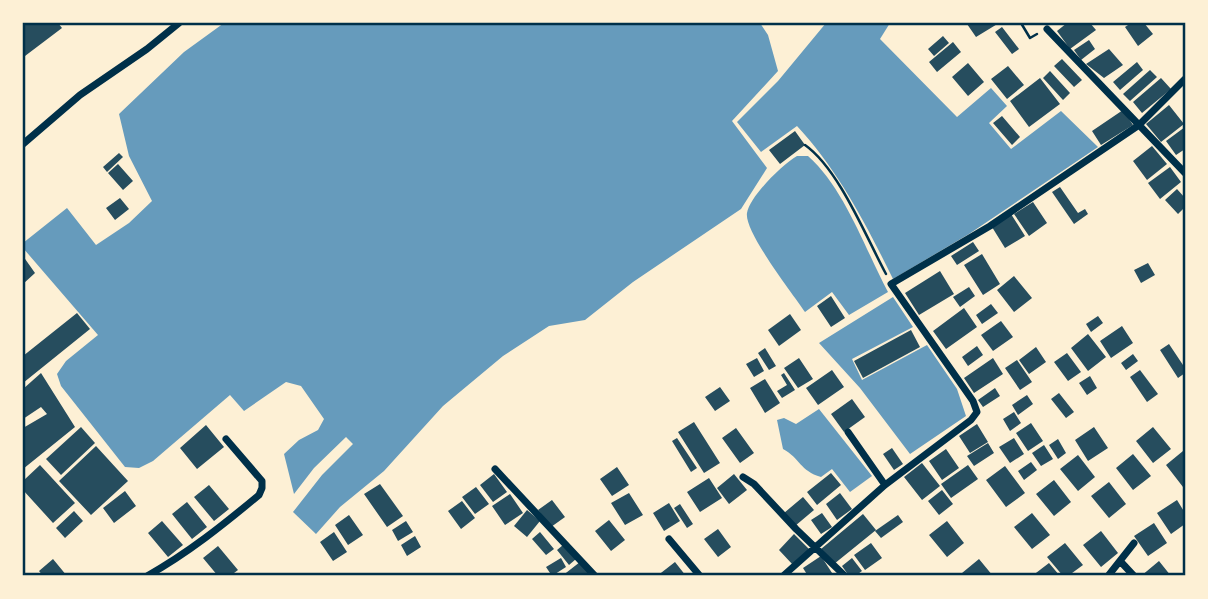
<svg xmlns="http://www.w3.org/2000/svg" width="1208" height="599" viewBox="0 0 1208 599" font-family="'Exo 2',sans-serif">
  <rect width="100%" height="100%" fill="#fdf0d5"/>
  <path fill="#669bbc" d="M224,23H760L768,35L778,71L732,121L767,168L741,209L633,282L585,320L549,326L503,356L443,406L384,471L340,507L316,534L293,512L322,475L353,444L346,437L314,468L294,494L284,454L299,440L318,430L324,419L301,386L286,382L244,411L230,395L153,461L139,468L125,467L61,386L57,374L66,361L98,335L23,248V243L67,208L96,245L129,223L152,201L129,156L119,114L184,52Z
    M826,23H890L880,39L957,117L991,88L1007,106L989,123L1011,149L1061,111L1098,147L969,234L893,279C866,224 838,170 797,126L761,152L737,122L778,81Z
    M797,156H808C845,189 865,249 888,292L849,315L832,292L805,312C793,294 744,232 747,213C750,196 782,165 797,156Z
    M893,297L913,327L852,359L862,380L927,345L957,389L966,416L910,454L860,388L819,343Z
    M819,409L872,476L850,492L832,469L821,477C800,471 800,458 783,449L777,420L784,418L796,424Z"/>
  <path fill="#264d5e" d="M23,23H58L62,28L25,56L23,53Z
    M970,23H999L976,37L967,24Z
    M1067,23H1090L1096,30L1070,49L1057,31Z
    M1131,23H1144L1153,34L1138,46L1125,27Z
    M1002,27L1019,49L1012,54L995,32Z
    M943,36L949,43L934,56L928,49Z
    M1089,40L1095,49L1081,60L1074,50Z
    M953,42L961,52L937,72L929,62Z
    M1109,49L1123,65L1104,78L1086,64Z
    M1062,59L1082,80L1074,87L1054,66Z
    M1137,62L1143,70L1120,90L1113,82Z
    M968,63L984,82L968,96L952,77Z
    M1008,66L1024,85L1007,99L991,79Z
    M1150,70L1157,77L1130,101L1123,94Z
    M1050,71L1070,93L1063,100L1043,78Z
    M1040,78L1060,104L1029,127L1010,101Z
    M1161,78L1171,89L1142,113L1133,102Z
    M1169,105L1184,124L1161,142L1146,124Z
    M1123,110L1133,125L1101,145L1092,131Z
    M1002,116L1020,137L1012,145L993,123Z
    M1185,127V149L1176,155L1166,141Z
    M795,131L805,145L780,164L769,150Z
    M1152,146L1167,164L1147,180L1133,161Z
    M119,153L123,157L107,172L103,167Z
    M118,164L133,181L123,190L108,173Z
    M1170,167L1181,182L1160,199L1148,183Z
    M1060,187L1078,213L1085,209L1088,214L1074,224L1052,192Z
    M1177,189L1185,198V207L1178,214L1165,200Z
    M120,198L129,209L115,220L106,208Z
    M1033,202L1047,223L1029,236L1014,214Z
    M1011,214L1025,236L1005,248L992,227Z
    M973,242L979,251L957,265L951,256Z
    M982,254L1000,284L983,295L964,265Z
    M23,256L35,273L23,284Z
    M1148,263L1155,275L1141,283L1134,270Z
    M940,271L954,294L919,315L905,293Z
    M1014,276L1032,298L1014,312L997,290Z
    M969,287L975,296L960,307L953,297Z
    M831,296L845,318L831,327L817,306Z
    M991,304L998,313L982,324L976,315Z
    M964,308L977,327L946,349L933,331Z
    M77,313L90,329L23,383V356Z
    M790,314L801,330L779,346L768,330Z
    M1098,316L1103,323L1091,332L1086,324Z
    M1001,321L1013,337L993,351L981,335Z
    M1122,326L1133,343L1111,358L1100,341Z
    M911,330L920,347L863,378L854,361Z
    M1088,334L1106,357L1088,371L1071,348Z
    M1169,344L1185,368V373L1178,378L1160,350Z
    M977,346L983,355L968,366L962,357Z
    M1036,347L1046,362L1029,374L1019,360Z
    M765,348L776,366L769,370L758,353Z
    M1067,353L1081,372L1068,381L1054,362Z
    M1133,354L1138,361L1126,370L1121,363Z
    M757,358L764,371L754,377L746,364Z
    M799,358L813,379L798,388L784,368Z
    M993,358L1003,374L974,393L964,378Z
    M1017,360L1032,382L1020,390L1005,368Z
    M832,370L844,387L818,405L806,388Z
    M1140,370L1158,394L1147,402L1130,377Z
    M41,373L75,427L23,469V428L47,414L41,407L23,419V389Z
    M784,373L795,390L782,398L777,391L787,385L781,375Z
    M1090,376L1097,388L1087,395L1079,383Z
    M765,379L780,403L765,413L750,388Z
    M720,387L730,401L715,411L705,397Z
    M995,388L1000,396L983,407L978,400Z
    M1059,393L1074,412L1066,418L1051,399Z
    M1027,395L1033,404L1018,415L1012,405Z
    M852,399L865,417L844,432L831,414Z
    M1014,412L1021,423L1010,431L1003,419Z
    M694,422L720,463L704,473L678,432Z
    M1031,423L1043,441L1028,451L1016,433Z
    M977,424L988,442L970,453L959,436Z
    M206,425L224,447L197,469L180,448Z
    M81,427L95,443L61,475L46,459Z
    M1094,427L1108,448L1088,461L1075,440Z
    M1153,427L1171,449L1153,463L1136,441Z
    M736,428L754,453L740,463L722,438Z
    M677,438L697,468L691,472L672,441Z
    M1014,438L1024,454L1010,463L999,447Z
    M1058,439L1066,453L1058,459L1049,445Z
    M988,443L994,453L974,466L967,456Z
    M1044,445L1053,459L1041,466L1032,453Z
    M96,446L128,481L91,515L59,481Z
    M892,448L903,464L894,470L883,454Z
    M946,449L959,468L942,480L929,461Z
    M1183,451L1185,453V486L1183,487L1166,465Z
    M1133,454L1151,476L1133,490L1116,468Z
    M1078,455L1095,477L1078,491L1060,469Z
    M1031,462L1037,470L1024,480L1018,471Z
    M922,463L940,486L922,500L904,477Z
    M40,465L75,503L53,523L23,490V481Z
    M968,465L978,479L951,498L941,484Z
    M1005,466L1025,493L1006,507L986,480Z
    M617,467L629,485L612,496L600,479Z
    M831,473L841,485L817,505L807,492Z
    M494,474L507,492L493,502L480,485Z
    M734,474L747,490L729,504L717,488Z
    M709,478L722,498L700,512L687,492Z
    M1054,480L1071,502L1054,516L1036,494Z
    M1109,482L1126,504L1109,518L1091,496Z
    M380,484L403,516L387,527L364,494Z
    M209,485L229,509L214,521L194,497Z
    M476,487L489,504L475,514L462,497Z
    M942,490L953,504L939,515L928,501Z
    M125,491L136,506L114,523L103,508Z
    M629,493L643,515L625,525L611,503Z
    M840,493L852,509L837,520L826,504Z
    M510,494L523,513L505,525L492,506Z
    M803,497L814,510L795,526L784,513Z
    M552,500L565,517L551,527L538,510Z
    M1177,500L1185,513V524L1171,534L1157,513Z
    M462,501L475,518L461,529L448,511Z
    M187,502L207,527L192,539L172,514Z
    M669,503L680,521L664,531L653,513Z
    M680,504L693,524L687,528L674,508Z
    M527,510L540,521L527,537L514,526Z
    M74,511L83,521L65,538L56,528Z
    M822,513L832,527L821,534L811,520Z
    M1032,513L1050,535L1032,549L1014,527Z
    M863,514L876,530L834,564L821,549Z
    M349,515L363,535L348,545L335,525Z
    M898,515L903,522L881,538L875,531Z
    M609,520L625,540L611,551L595,531Z
    M162,521L183,545L168,557L148,533Z
    M406,521L413,532L398,541L392,530Z
    M947,521L964,543L947,557L929,535Z
    M1154,523L1167,543L1148,556L1134,536Z
    M718,529L731,547L718,557L704,539Z
    M1101,531L1118,553L1101,567L1083,545Z
    M334,532L347,552L333,561L320,542Z
    M540,532L554,549L546,555L532,539Z
    M794,534L809,549L793,565L779,550Z
    M415,536L421,547L407,556L401,545Z
    M871,543L882,558L865,570L854,555Z
    M1065,543L1083,565L1068,576H1063L1047,557Z
    M563,545L576,559L569,565L557,550Z
    M218,546L238,570L230,576H218L203,558Z
    M821,556L834,576H808L803,568Z
    M561,558L566,567L552,576L546,567Z
    M852,558L862,571L855,576H849L842,566Z
    M53,559L67,576H43L39,571Z
    M979,559L993,576H964L962,573Z
    M1159,561L1171,576H1141Z
    M580,562L589,573L585,576H562Z
    M675,562L686,576H657Z
    M1049,563L1060,576H1032Z"/>
  <g fill="none" stroke-linecap="round" stroke-linejoin="round">
    <path stroke="#003049" stroke-width="2.5" d="M1021,23L1030,38L1037,34
      M805,145C839,169 866,237 886,274"/>
    <path stroke="#003049" stroke-width="7" d="M1047,29L1185,173
      M23,144L80,95L147,49L179,23
      M848,432L885,485
      M495,469L595,576
      M743,477L754,484L796,529L845,576
      M669,539L700,576
      M1121,562L1134,576
      M147,576C188,553 223,525 259,495L262,488V481L226,439
      M783,576L885,485L971,420L977,412L973,401L891,284L990,226L1139,125L1185,79
      M1108,576L1134,543"/>
  </g>
  <rect width="1208" height="599" fill="none" stroke="#fdf0d5" stroke-width="49"/>
  <rect x="24" y="24" width="1160" height="550" fill="none" stroke="#003049" stroke-width="2.5"/>
</svg>
